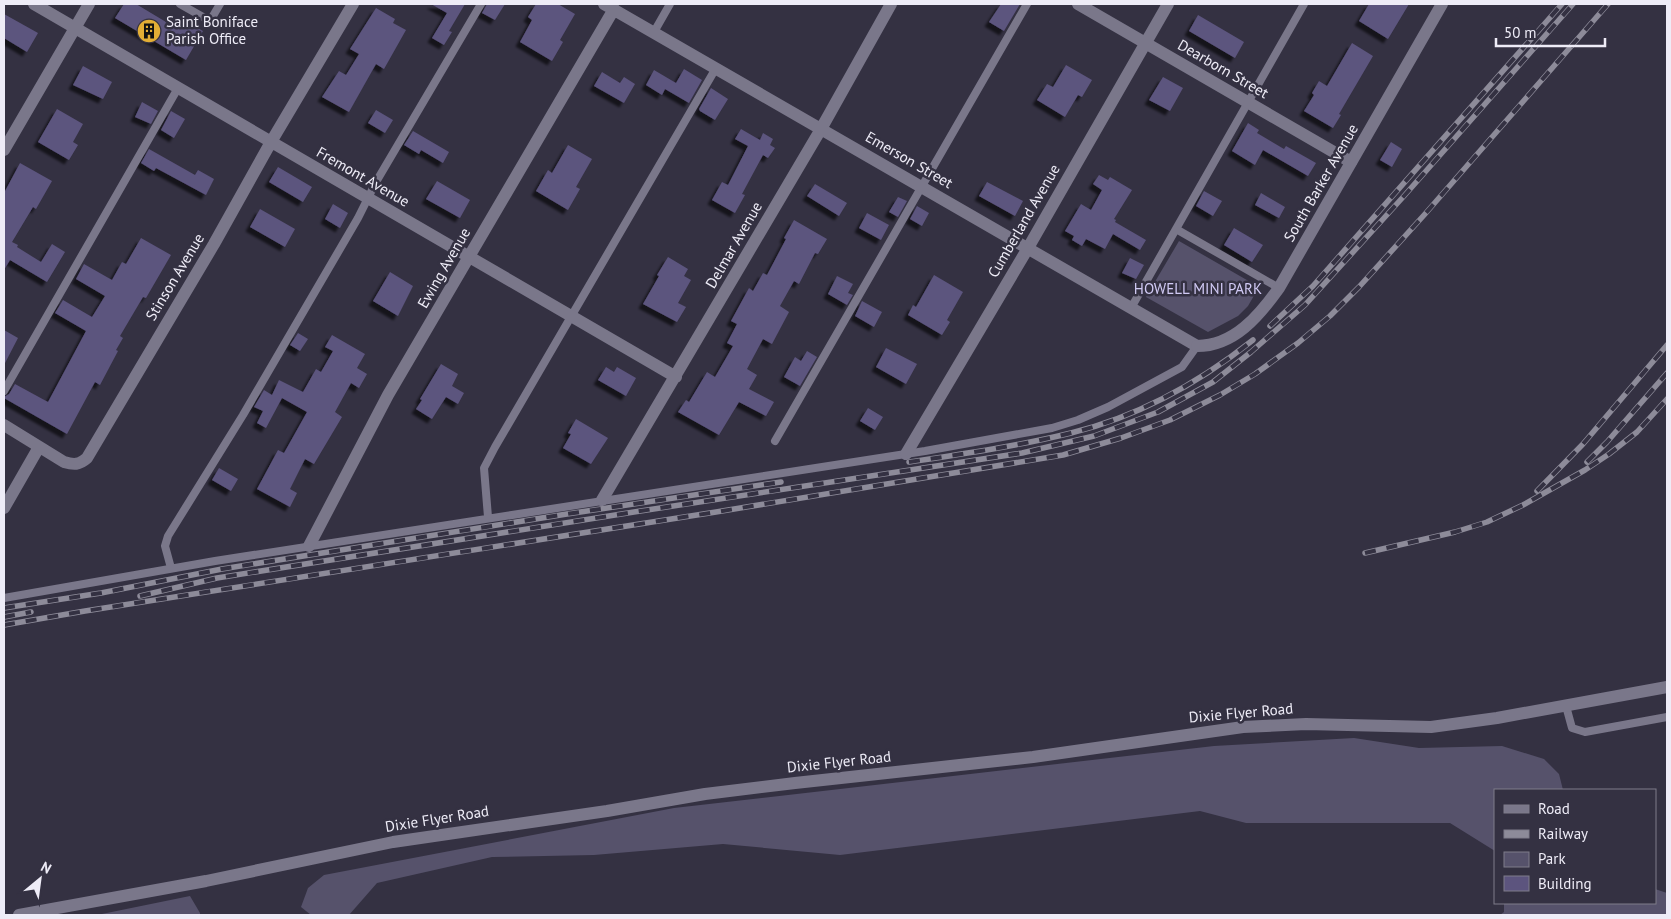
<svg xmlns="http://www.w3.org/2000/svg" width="1671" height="919" viewBox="0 0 1671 919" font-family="'PT Sans',sans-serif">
  <defs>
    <filter id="shadow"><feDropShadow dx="-4.5" dy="4.5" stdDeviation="1" flood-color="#0009"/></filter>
  </defs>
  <rect width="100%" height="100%" fill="#343142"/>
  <path fill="#56526b" d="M1179,241L1259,287L1248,306L1238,316L1208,332L1146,297Z
    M1354,738L1419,748L1502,746L1544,759L1559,774L1563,790H1495V851L1450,823H1246L1200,811L840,855L723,844L594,855L492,857L377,883L349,915H311L301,907L308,888L324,875L674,808L1214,746Z
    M1655,889L1667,893V915H1500L1504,912V903H1655Z
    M190,896L200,913V915H97Z"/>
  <path fill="#5c547e" filter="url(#shadow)" d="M124,4H136L176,28L181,19L203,31L186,60L115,18Z
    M431,4H465L449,31L452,32L444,45L432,38L447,13Z
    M487,4H505L495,20L482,13Z
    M536,4H558L575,14L560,40L563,42L552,61L520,42L532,20L528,17Z
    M1001,4H1020L1004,31L989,22Z
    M1369,4H1409L1388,39L1359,21Z
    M376,8L395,19L393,23L406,30L384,69L376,64L349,112L322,97L339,71L346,75L359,54L350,49Z
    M4,14L38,33L27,52L4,38Z
    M1198,15L1244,42L1235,58L1189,31Z
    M1352,43L1373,56L1339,114L1341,115L1333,128L1304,111L1314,95L1312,93L1319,81L1327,86Z
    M1066,65L1092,80L1082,97L1078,95L1065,117L1037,100L1047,84L1053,87Z
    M83,66L112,82L103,99L73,85Z
    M684,69L702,80L689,103L665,89L662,95L646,85L654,70L676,83Z
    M602,72L620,83L624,77L635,84L624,103L594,86Z
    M1163,77L1183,88L1170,111L1149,100Z
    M711,88L728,99L715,120L700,111L699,109Z
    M142,102L158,111L151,124L135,117Z
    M57,109L83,124L73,142L78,145L69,160L38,142Z
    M376,110L393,120L385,133L368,123Z
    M171,111L185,119L174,138L161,130Z
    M1248,123L1259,130L1257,133L1284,149L1286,146L1316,163L1308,176L1263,150L1255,165L1232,151Z
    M741,129L760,140L763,133L773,139L770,145L775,148L768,158L763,155L742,194L745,195L735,213L712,200L722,182L728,185L748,146L735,139Z
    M413,131L449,152L443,163L421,150L419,154L404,145Z
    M1391,142L1402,149L1392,167L1380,160Z
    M568,145L592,159L576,187L580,189L568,210L536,191L548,170L552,173Z
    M149,149L195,175L198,170L214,179L206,195L156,168L154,171L141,163Z
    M20,163L52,181L36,209L33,207L12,242L18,245L17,247L41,262L52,244L65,252L47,282L10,260L4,270V193Z
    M278,167L312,187L303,202L269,182Z
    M1099,175L1108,180L1110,177L1132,190L1114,219L1116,220L1115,222L1146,240L1140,250L1113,234L1105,249L1086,239L1082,246L1072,240L1074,236L1065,231L1081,204L1091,210L1102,190L1093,184Z
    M437,181L470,200L460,218L426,199Z
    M987,182L1023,201L1015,216L979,196Z
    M815,184L847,203L839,216L807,196Z
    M1204,191L1222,201L1213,216L1196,206Z
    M1261,193L1285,207L1279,218L1255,205Z
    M898,197L907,201L898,217L889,212Z
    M333,204L348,213L340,228L325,219Z
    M917,206L929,213L922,226L910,219Z
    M260,209L295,229L285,247L250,227Z
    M867,213L889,225L881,240L859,228Z
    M794,220L827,239L818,254L815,253L799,284L794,281L780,306L789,312L772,344L763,339L747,369L757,375L749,389L774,402L766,416L739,402L719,435L678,412L686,400L689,402L707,372L715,377L733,346L727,343L737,324L731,321L749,288L753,291L763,273L767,275L786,239L784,238Z
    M1234,228L1263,245L1252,262L1224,245Z
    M141,238L171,255L146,298L143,297L120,336L123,338L116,350L118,351L100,385L95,382L67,434L4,398V397L9,394L15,384L48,402L86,331L55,313L63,300L92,317L105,296L76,279L84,264L112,280L122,262L126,264Z
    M668,257L688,269L684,276L691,280L678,303L686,307L677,322L643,304L659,276L657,275Z
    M1130,258L1144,265L1136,279L1122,273Z
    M390,272L413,286L398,316L373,301Z
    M934,275L963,292L947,320L950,322L942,335L908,315L913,305L916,307Z
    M837,276L853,284L848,293L853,295L847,305L828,294Z
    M862,301L882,312L874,327L855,316Z
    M4,330L18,338L4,365Z
    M298,333L308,339L300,351L290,345Z
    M332,335L365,354L357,368L367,374L359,388L351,383L335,412L342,417L314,464L305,459L290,489L297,493L290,507L257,489L278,450L284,453L307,412L282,398L266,428L257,423L263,411L254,407L264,390L272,395L279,380L303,392L316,369L321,372L333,351L325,347Z
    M886,348L917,364L906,384L876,367Z
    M807,351L817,357L800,386L784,377L795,357L801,361Z
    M441,364L458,374L452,386L464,393L458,404L446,397L432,419L416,409L422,400L420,399Z
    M606,367L614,372L617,367L636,378L626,396L598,380Z
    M868,408L883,417L875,430L860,421Z
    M576,419L608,438L591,464L563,448L571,434L568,433Z
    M219,468L238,479L231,491L212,480Z"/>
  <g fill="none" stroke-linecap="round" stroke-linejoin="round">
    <path stroke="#7a778a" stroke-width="8" d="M180,4L210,21L220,4
      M654,32L670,4
      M1176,229L1279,288
      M1131,308L1304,4
      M4,391L178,88
      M775,441L1027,4
      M488,517L484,468L495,447L716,68
      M171,568L165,546L168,536L243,415L358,218L376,182L481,4
      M4,598L215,561L925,451L1052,428L1078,420L1108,407L1182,367L1197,346
      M1566,706L1572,728L1585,732L1667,717"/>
    <path stroke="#7a778a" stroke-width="12" d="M34,4L676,377
      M604,4L1197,346
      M1078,4L1351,162
      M4,150L89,4
      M4,425L64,462C74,465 79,465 87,458L214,244L271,142L353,4
      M906,454L1028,248L1168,4
      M602,500L821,129L891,4
      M4,508L39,447
      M309,546L388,395L614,9"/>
    <path stroke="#7a778a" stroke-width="12" d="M1197,346C1234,346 1259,316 1279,288L1442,4
      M19,915L206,881L393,842L607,811L705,794L795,783L1033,757L1243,727L1306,724L1431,727L1497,718L1667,687"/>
    <g stroke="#8d8b99" stroke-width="5.5">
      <path id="rail" d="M1270,326L1313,286L1562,4
        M909,462C963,454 1018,446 1071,433C1137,417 1200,382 1253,340
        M1587,462L1607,442L1667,373
        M1537,491L1583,444L1667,345
        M1365,553L1455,532L1487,522L1523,505L1585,470L1609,454L1637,432L1667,399
        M140,596L217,578L634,512L1022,453L1094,436L1158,412L1213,382L1251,352L1305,305L1404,196L1573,4
        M4,608L101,593L222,569L567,514L781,482
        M4,617L31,612
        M4,625L85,611L716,512L1063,455L1121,438L1170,420L1220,395L1255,374L1298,343L1330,316L1359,287L1425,214L1608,4"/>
    </g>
    <use href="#rail" stroke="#343142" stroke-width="4" stroke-dasharray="11" stroke-linecap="butt"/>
  </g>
  <defs>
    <g id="building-disc" transform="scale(1.25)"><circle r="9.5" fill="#e3ae35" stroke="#343142"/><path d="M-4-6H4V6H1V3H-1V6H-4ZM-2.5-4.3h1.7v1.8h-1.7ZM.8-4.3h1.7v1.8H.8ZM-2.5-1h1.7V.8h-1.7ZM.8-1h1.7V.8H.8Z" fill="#111"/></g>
  </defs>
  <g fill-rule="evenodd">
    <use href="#building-disc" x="149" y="31"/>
  </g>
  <g text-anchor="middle" stroke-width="5" stroke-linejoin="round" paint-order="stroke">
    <g font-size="15" fill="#eeecf7" stroke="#343142" text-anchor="start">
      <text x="166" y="27">Saint Boniface<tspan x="166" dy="17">Parish Office</tspan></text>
    </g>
    <g font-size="15" fill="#eeecf7" stroke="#343142">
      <text transform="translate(1223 69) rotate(30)" y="5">Dearborn Street</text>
      <text transform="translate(909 160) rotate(30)" y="5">Emerson Street</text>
      <text transform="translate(363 177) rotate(30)" y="5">Fremont Avenue</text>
      <text transform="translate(1321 183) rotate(-60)" y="5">South Barker Avenue</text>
      <text transform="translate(1024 221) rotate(-60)" y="5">Cumberland Avenue</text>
      <text transform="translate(734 245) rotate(-60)" y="5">Delmar Avenue</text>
      <text transform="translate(444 268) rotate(-60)" y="5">Ewing Avenue</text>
      <text transform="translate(175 277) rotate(-59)" y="5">Stinson Avenue</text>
      <text transform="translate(1241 713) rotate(-5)" y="5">Dixie Flyer Road</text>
      <text transform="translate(839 762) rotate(-6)" y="5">Dixie Flyer Road</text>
      <text transform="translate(437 819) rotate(-9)" y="5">Dixie Flyer Road</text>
    </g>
    <g font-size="15" fill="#d1caf5" stroke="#343142">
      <text x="1198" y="294">HOWELL MINI PARK</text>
    </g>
  </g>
  <rect width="1671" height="919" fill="none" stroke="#eeecf7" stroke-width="10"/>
  <rect x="1494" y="789" width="162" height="115" fill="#343142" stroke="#7e7c8a"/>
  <rect x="1504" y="805" width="25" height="8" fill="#7a778a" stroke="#7e7c8a"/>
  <text x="1538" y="814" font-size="15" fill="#eeecf7">Road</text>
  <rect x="1504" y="830" width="25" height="8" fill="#8d8b99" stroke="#7e7c8a"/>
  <text x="1538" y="839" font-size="15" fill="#eeecf7">Railway</text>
  <rect x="1504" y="852" width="25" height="15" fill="#56526b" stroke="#7e7c8a"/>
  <text x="1538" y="864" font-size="15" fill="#eeecf7">Park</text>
  <rect x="1504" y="876" width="25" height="15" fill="#5c547e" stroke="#7e7c8a"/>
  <text x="1538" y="889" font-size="15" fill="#eeecf7">Building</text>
  <g transform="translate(40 879) rotate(29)" stroke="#343142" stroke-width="4" paint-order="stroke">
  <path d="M0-4L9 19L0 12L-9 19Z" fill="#eeecf7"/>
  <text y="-8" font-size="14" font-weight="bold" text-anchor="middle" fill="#eeecf7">N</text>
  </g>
  <path d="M1496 38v8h109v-8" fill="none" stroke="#eeecf7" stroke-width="2.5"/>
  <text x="1504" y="38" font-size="15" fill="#eeecf7" stroke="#343142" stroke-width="4" paint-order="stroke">50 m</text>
</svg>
